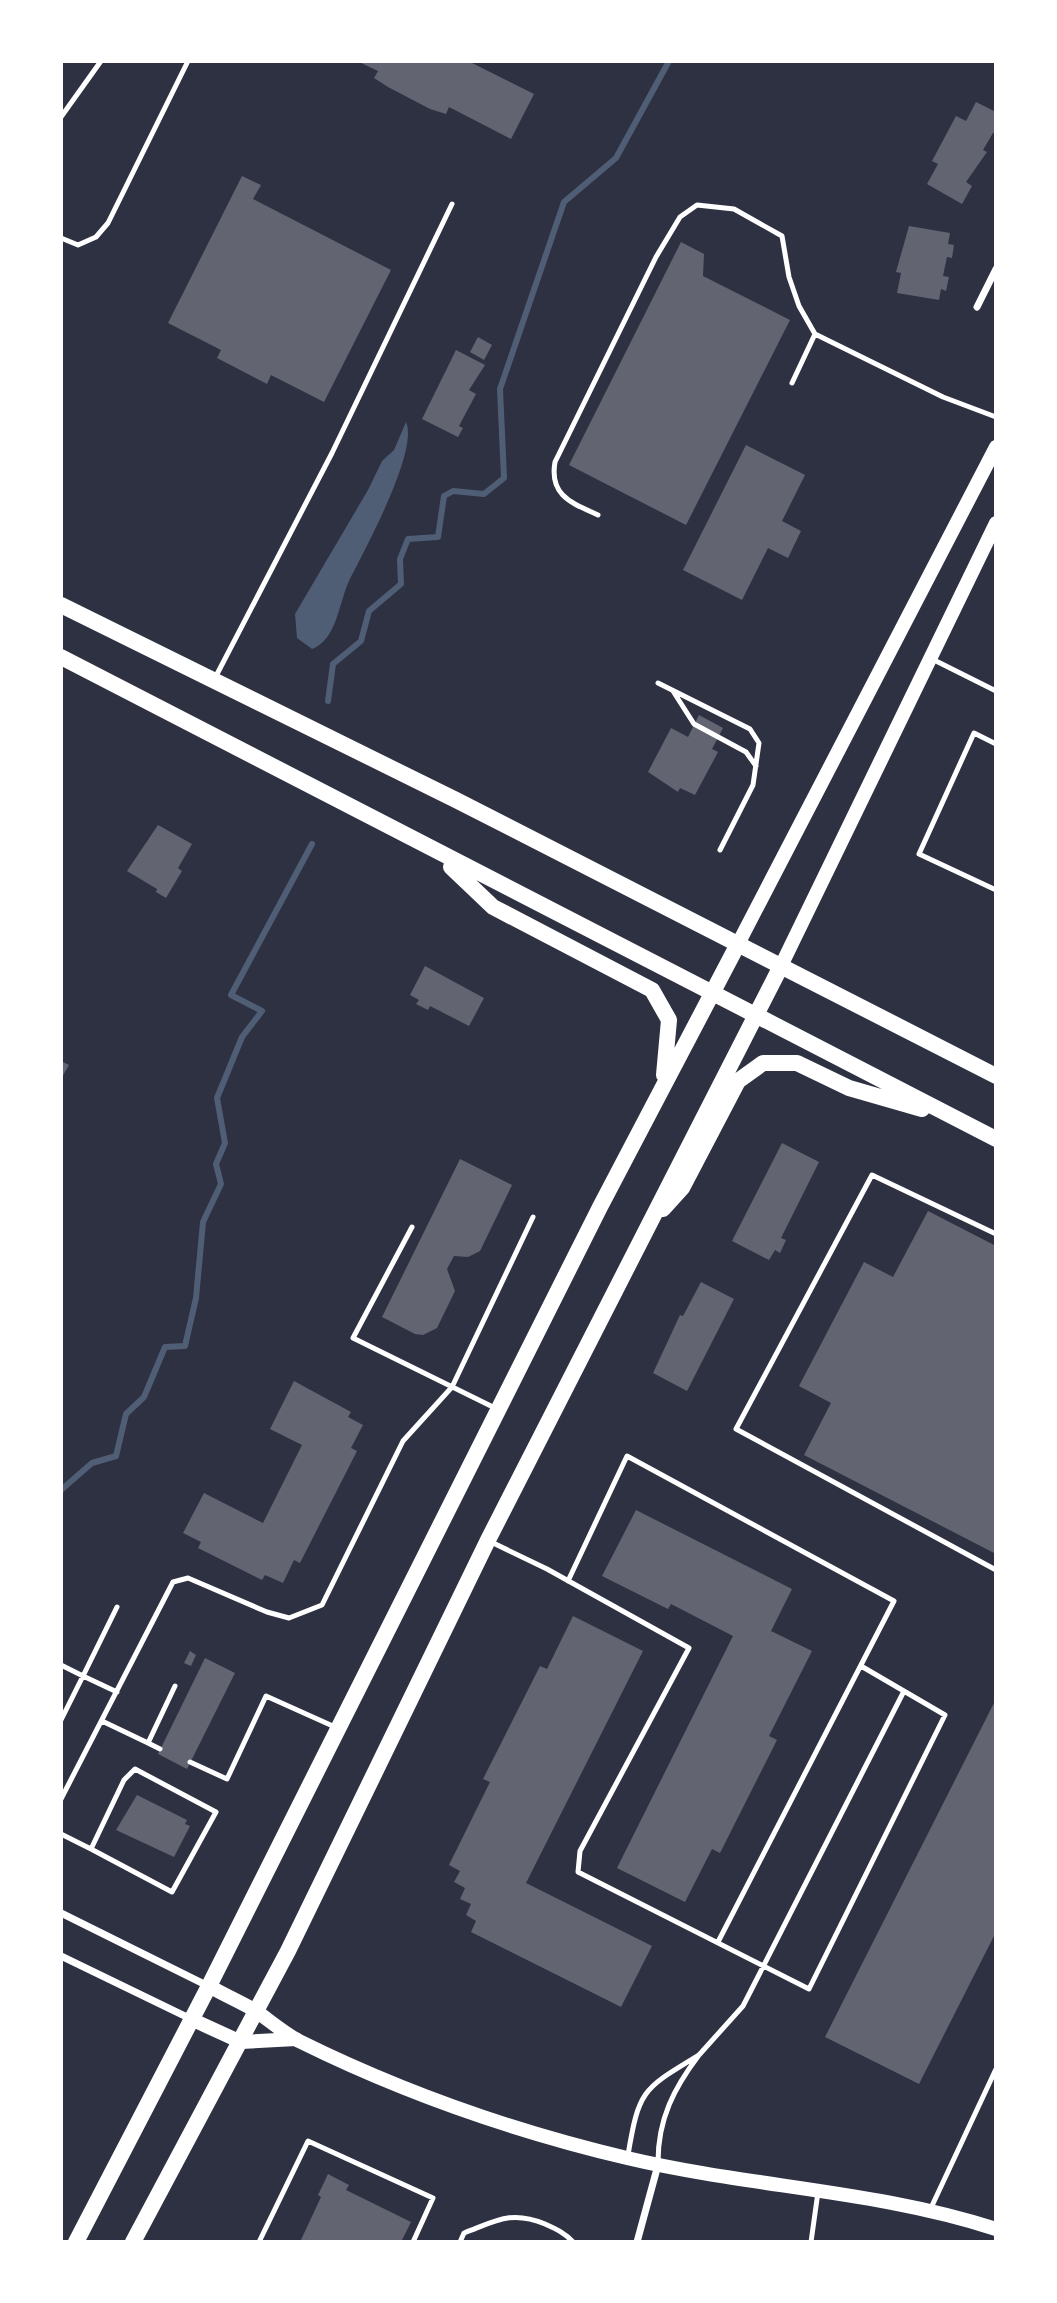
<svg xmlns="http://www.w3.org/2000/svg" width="1057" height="2303" viewBox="0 0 1057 2303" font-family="'Sofia Sans Condensed',sans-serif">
  <rect width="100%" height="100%" fill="#2d3142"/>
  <path fill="#4f5d75" d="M406,422C419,451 364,551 349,581C339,602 337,640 312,649L297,638L295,614L368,490L382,461L394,450Z"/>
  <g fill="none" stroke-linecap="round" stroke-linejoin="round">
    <path stroke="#4f5d75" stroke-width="6" d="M328,701L333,664L361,641L369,611L401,584L400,559L408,539L438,537L444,496L453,491L484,494L504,478L500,389L564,202L616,158L669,61
      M61,1490L92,1463L116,1456L126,1414L144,1397L165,1347L185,1346L196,1298L203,1222L221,1184L216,1164L225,1143L217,1098L242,1037L262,1011L231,995L312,844"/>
  </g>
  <path fill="#626471" d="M357,61H468L534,94L511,139L449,107L446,114L430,109L388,87L374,78L378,71Z
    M976,102L996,112V134L993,133L983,150L987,152L966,182L972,186L962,204L927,184L938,164L932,161L956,116L966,121Z
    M242,176L261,185L253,199L391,270L324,402L271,375L267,384L217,358L221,350L168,323Z
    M909,226L950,233L948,244L954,245L952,258L947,257L943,276L949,277L946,291L941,289L939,300L897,293L901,273L896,272Z
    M681,242L704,254L703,276L790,320L686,525L569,465Z
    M478,337L492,345L484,360L470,352Z
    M456,350L485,365L469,390L476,394L459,426L463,428L458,437L422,419Z
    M746,445L805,475L782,521L801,531L788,558L768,548L742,600L683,570Z
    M699,715L723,728L712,749L718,752L695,795L680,788L678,792L648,772L671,728L688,737Z
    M158,825L192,844L178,868L182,871L166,898L156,892L157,889L127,871Z
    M425,966L484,998L469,1026L430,1006L428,1010L416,1004L419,1000L410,995Z
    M61,1061L69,1065L61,1079Z
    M782,1143L819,1162L781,1238L786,1240L780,1253L775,1250L769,1260L732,1241Z
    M460,1159L512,1185L480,1251L468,1257L454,1256L447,1269L455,1291L437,1328L423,1335L415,1334L382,1317Z
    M928,1211L996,1246V1554L804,1455L831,1403L799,1386L864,1262L893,1277Z
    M701,1282L734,1299L687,1391L653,1373L680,1315L683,1316Z
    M294,1381L351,1412L348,1417L363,1425L351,1448L357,1451L300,1563L294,1560L283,1583L265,1575L262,1580L198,1548L201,1542L183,1533L204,1493L263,1523L302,1445L270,1429Z
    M636,1510L792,1589L771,1631L812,1651L769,1736L777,1740L720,1853L712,1849L685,1902L617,1868L733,1636L671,1604L668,1609L602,1576Z
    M573,1616L643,1651L526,1883L652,1946L621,2007L471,1932L476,1921L466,1915L471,1904L460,1899L465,1888L454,1882L460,1871L449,1865L490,1782L483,1779L540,1666L547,1669Z
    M190,1651L196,1655L191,1666L184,1663Z
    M205,1658L235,1673L187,1769L158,1754Z
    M996,1699V1932L919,2084L825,2037Z
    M137,1795L187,1820L185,1824L190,1826L174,1857L116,1830Z
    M328,2174L349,2185L346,2190L411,2222L401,2242H300L321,2197L318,2195Z"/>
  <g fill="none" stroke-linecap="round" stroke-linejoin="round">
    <path stroke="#fff" stroke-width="5" d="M61,117L101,61
      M61,238L78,245L96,237L108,223L188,61
      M792,383L815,334
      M598,515C572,503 549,496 555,462L656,257L680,217L697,205L734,209L782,236L789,277L799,306L815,334L943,397L996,417
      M932,659L996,691
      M215,678L332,453L452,204
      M658,683L750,729L759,743L753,785L720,850
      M673,691L694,724L746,752L756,766
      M996,744L974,733L919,854L996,890
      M412,1227L353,1338L495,1408
      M996,1234L872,1175L736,1429L996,1570
      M489,1541L547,1569L689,1648L580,1851L578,1872L809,1989L945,1715L861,1666
      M568,1581L627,1456L894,1601L718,1942
      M61,1665L83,1676L117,1607
      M61,1720L83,1676L117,1692
      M102,1721L148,1743L175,1686
      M148,1743L160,1749
      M190,1762L227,1779L266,1696L335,1727
      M61,1799L173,1582L188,1578L267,1612L289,1618L322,1605L403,1441L452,1387L533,1217
      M61,1834L91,1849L124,1780L135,1769L216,1812L172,1892L91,1849
      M699,2055L743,2006L903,1693
      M628,2155C639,2089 643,2089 699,2055C674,2088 658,2119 658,2162
      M930,2210L996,2069
      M259,2242L308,2141L433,2198L413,2242
      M460,2242L464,2233C496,2221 511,2210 545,2224C556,2229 565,2233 573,2242
      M811,2242L818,2192"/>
    <path stroke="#fff" stroke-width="7" d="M977,307L996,269
      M61,1913L208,1986
      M61,1956L191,2019
      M637,2242L658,2165"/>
    <path stroke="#fff" stroke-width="14" d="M738,944L996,447
      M781,966L996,523
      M209,1986C224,1995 241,2002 256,2011C270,2021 284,2033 299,2041C404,2093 513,2131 627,2158C749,2187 876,2190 996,2229
      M191,2019L241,2042L296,2039"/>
    <path stroke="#fff" stroke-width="16" d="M61,605L456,800L996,1076
      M61,657L996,1139
      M451,867L493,907L652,990L669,1020L664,1075
      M663,1209L682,1188L738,1081L763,1063H797L849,1088L922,1109
      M76,2242L209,1986L600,1207L738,944
      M133,2242L288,1951L488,1540L781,966"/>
  </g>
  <rect width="1057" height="2303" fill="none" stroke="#ffffff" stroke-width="126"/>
</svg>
